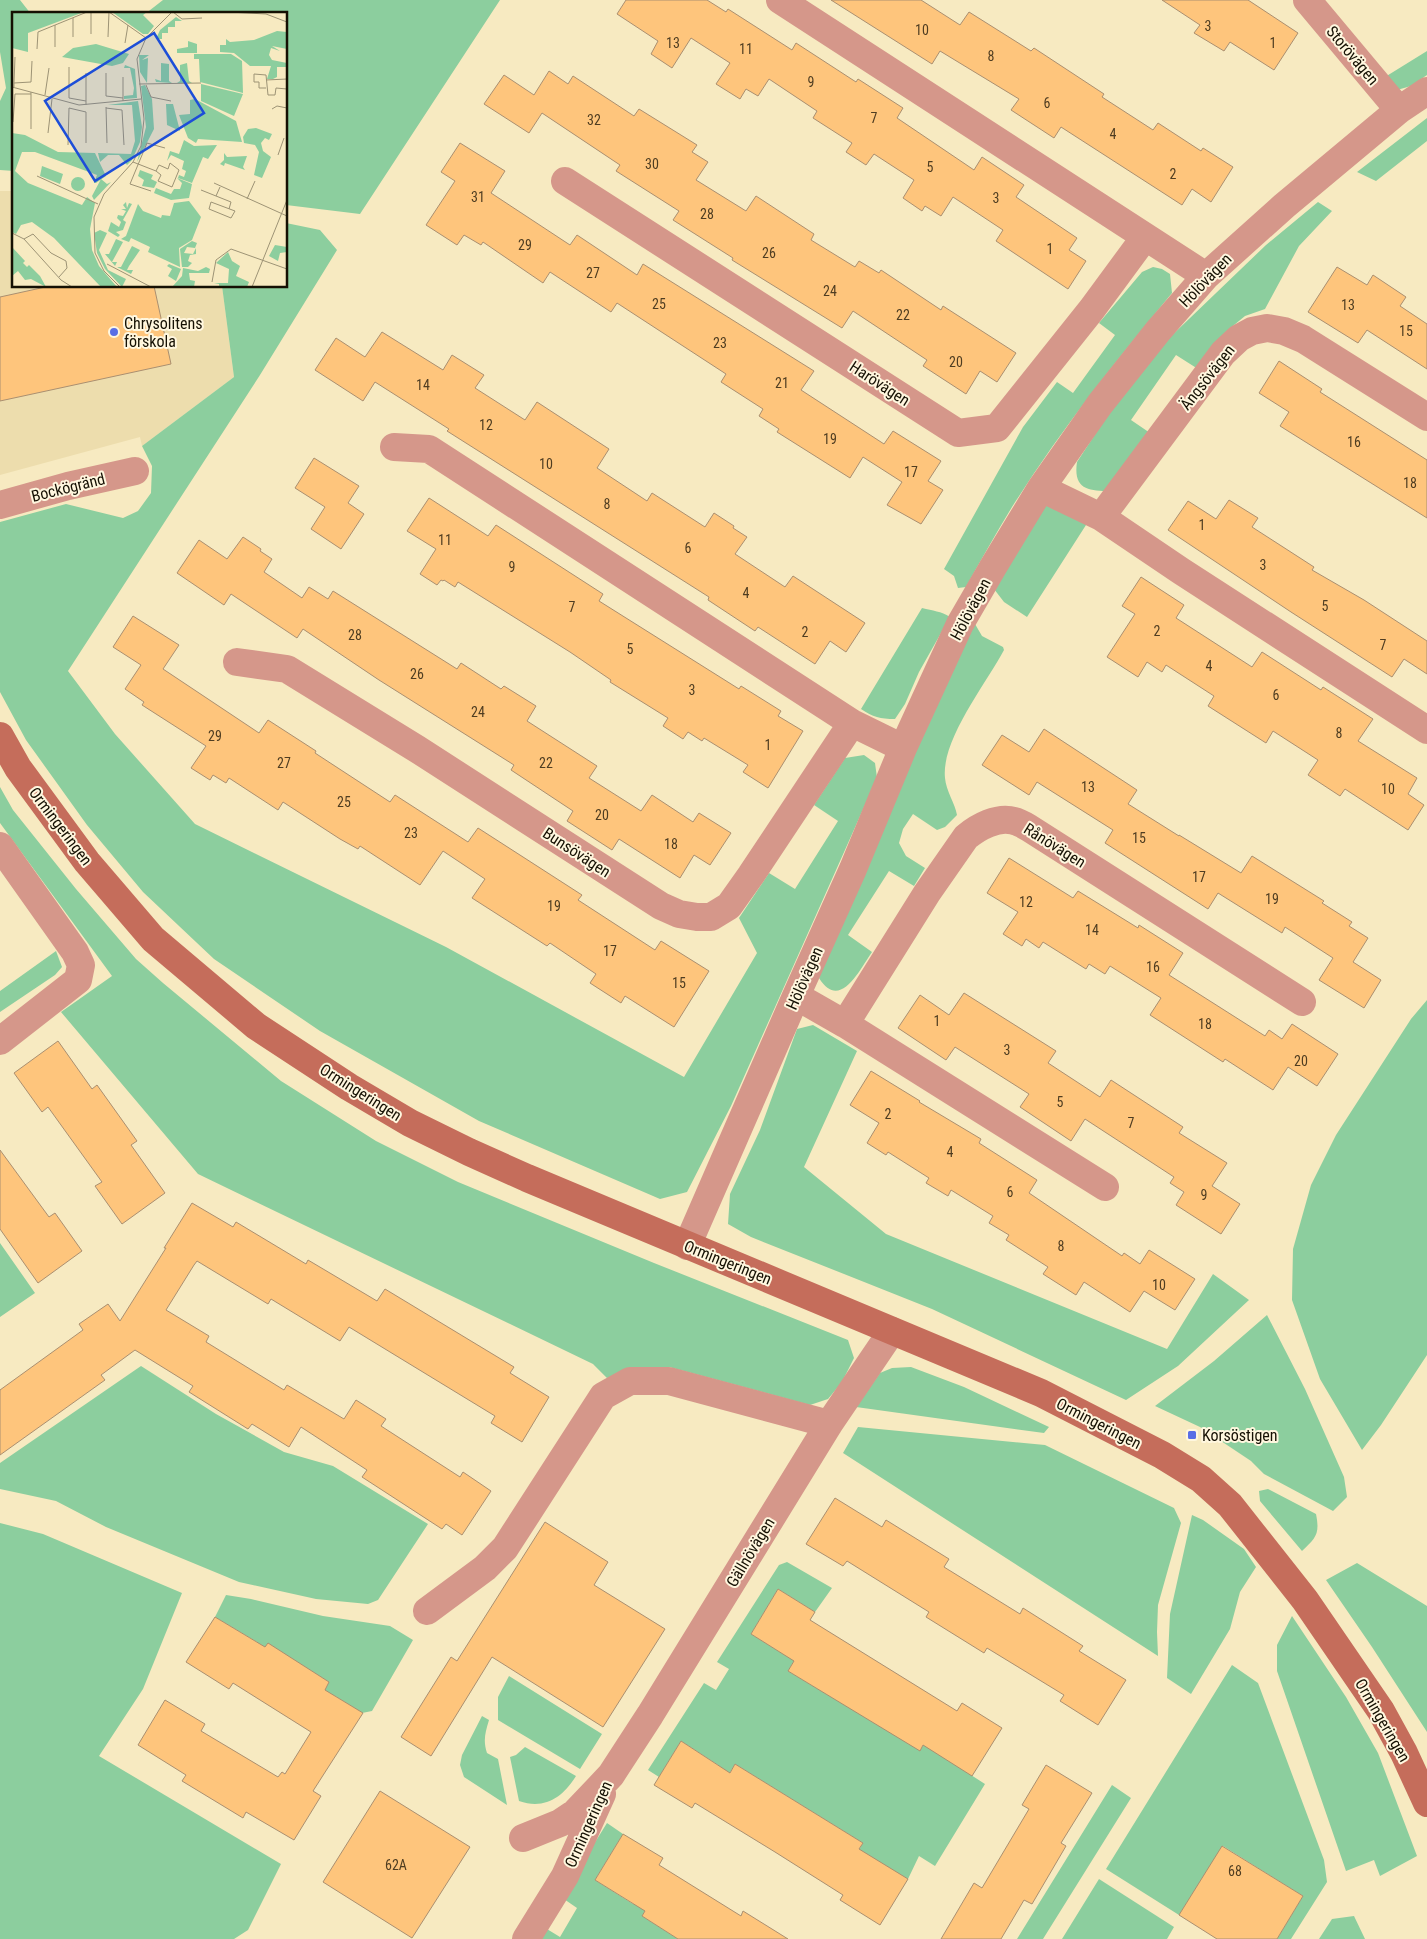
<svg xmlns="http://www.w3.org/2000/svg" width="1427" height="1939" viewBox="0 0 1427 1939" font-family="'Roboto Condensed',sans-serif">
  <rect width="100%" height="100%" fill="#f7eac1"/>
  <path fill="#edddad" d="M0,191H14V286H222L234,377L142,446L140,437L0,475Z"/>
  <path fill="#8cce9e" d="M0,0H20L31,14H14V171L0,170V101L6,88L0,52Z
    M163,0H500L360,214L286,205V14H145Z
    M1427,51V75L1411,86L1397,90L1385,77Z
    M1427,118V141L1376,181L1357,172Z
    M1318,202L1332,211L1299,246L1265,309L1245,316L1228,330L1198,369L1176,355L1131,420L1153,435L1110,491C1088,491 1073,489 1077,462L1139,367L1266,245Z
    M286,223L320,230L337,250L260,375L68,671L115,734L195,824L446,947L684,1077L757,953L739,918L769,873L795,889L838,821L814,805L845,758L864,755L875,763L877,778L731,1106L687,1192L660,1199L479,1121L320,1031L214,959L143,892L87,825L26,740L0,692V522L66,504L123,518L138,511L151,493L152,466L142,446L234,377L222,286H286Z
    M1153,267L1162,269L1170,274L1172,293C1115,362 1059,432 1012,507C996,533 981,560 966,587L958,588L954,576L944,569L1023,427L1057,382L1073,393L1115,335L1099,323L1142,272Z
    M1050,504L1086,517V525L1027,617L1004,602L994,589L1045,506Z
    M922,608C933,611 941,611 950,617L919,672L905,704L895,719C880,719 873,717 861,709Z
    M975,624L982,636L1003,647L1004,650C986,684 941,740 945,778C946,791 955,803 957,815L945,827L937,830L913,814L903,829L899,843L906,856L925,868L914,886L889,871L848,935L872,952C860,969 840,1012 819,978L822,964L961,648Z
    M0,787L13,810L76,889L136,959L163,983L281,1081L376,1141L458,1182L654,1263L848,1340L854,1358L842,1382L828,1399L810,1405L669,1367L607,1378L593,1364L198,1174L61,1012L112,976L0,823Z
    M56,951L62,967L55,975L0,1012V991Z
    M1427,1000V1355L1381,1425L1362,1450L1320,1379L1292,1300L1293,1249L1311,1185L1336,1135L1411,1019Z
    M813,1025L857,1051L804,1167L886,1234L1167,1349L1213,1274L1249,1300L1178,1366L1126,1400L932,1309L751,1237L728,1224L730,1194L760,1130L797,1029Z
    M0,1243L35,1293L0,1317Z
    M1267,1315L1305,1389L1344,1477L1347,1497L1333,1511L1264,1474L1251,1461L1200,1427L1155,1406L1214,1361Z
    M141,1366L216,1414L284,1452L333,1466L428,1524L378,1600L368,1604L316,1599L239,1582L106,1527L56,1501L0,1489V1463Z
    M911,1367L964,1387L1049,1427L1044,1433L856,1407L880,1373L892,1368Z
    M858,1427L1045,1445L1174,1508L1181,1523L1158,1605L1157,1632L1158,1656L843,1453Z
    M1268,1489L1316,1514C1320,1534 1316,1538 1302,1551L1260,1501L1259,1491Z
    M1192,1515L1203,1520L1244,1549L1256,1567L1240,1592L1230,1629L1191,1694L1167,1678L1170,1614Z
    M0,1523L43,1534L182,1593L143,1689L99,1756L281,1864L248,1930L234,1939H0Z
    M787,1562L832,1588L815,1612L778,1589L751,1634L785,1655L798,1654L788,1671L920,1750L931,1733L932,1750L985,1784L935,1866L919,1856L908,1879L854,1858L863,1843L735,1764L725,1781L718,1765L681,1741L659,1777L648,1770L704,1683L716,1690L729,1669L717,1662L779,1565Z
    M1357,1563L1427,1606V1732L1372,1647L1326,1580Z
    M226,1595L251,1599L323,1616L390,1626L413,1640L372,1711L362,1713L335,1696L320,1698L329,1682L268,1644L258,1659L257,1642L215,1617Z
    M1292,1616L1346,1697L1378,1753L1417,1856L1380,1876L1374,1860L1346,1871L1277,1671V1645Z
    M1232,1665L1258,1683L1324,1860L1327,1882L1291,1939H1277L1303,1896L1223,1846L1179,1915L1106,1869Z
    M509,1676L602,1734L580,1769L498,1720V1697Z
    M482,1716L489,1720C485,1733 483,1741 487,1753L498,1759L507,1805L464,1777L460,1765L462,1755Z
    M525,1747L576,1776C563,1797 545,1810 519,1801L510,1757L516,1755Z
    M1112,1785L1131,1798L1043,1939H1017Z
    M607,1823L623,1834L595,1880L633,1904L650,1902L642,1916L678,1939H534L542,1926L560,1937L577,1908L561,1897Z
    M1099,1879L1174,1927L1167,1939H1062Z
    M1354,1916L1365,1939H1319L1332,1919Z"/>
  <path fill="#fec57c" stroke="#aa8f70" d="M626,0H707L726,12L728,9L792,50L796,43L856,82L858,79L903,108L897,118L974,170L982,157L1024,185L1016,197L1077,238L1069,250L1086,261L1068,289L996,241L1003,230L953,197L941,216L925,206L922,211L903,198L914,180L874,154L866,165L846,152L852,143L813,118L817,111L769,79L758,96L746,89L740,99L716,84L730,63L691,38L672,68L651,54L658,41L617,14Z
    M831,0H921L960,25L969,12L1031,51L1034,48L1104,94L1102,97L1153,130L1158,123L1201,151L1203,148L1233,167L1211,202L1192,189L1182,205L1061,127L1054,138L1011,110L1019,99L940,51L932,64Z
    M1162,0H1248L1298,33L1274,70L1230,42L1224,51L1194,33L1200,25Z
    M549,71L568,84L573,76L634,116L639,109L697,145L692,152L708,162L696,180L746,211L756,196L814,234L811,240L855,267L859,261L879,273L881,270L941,310L943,306L1016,353L997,382L980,371L966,394L923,366L927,360L853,311L842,328L732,260L733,258L673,220L679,211L616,171L620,165L542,113L529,133L484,104L504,75L534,95Z
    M460,143L505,171L491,193L570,245L577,235L637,275L643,264L814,371L801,390L884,444L893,431L941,461L928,481L943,490L921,524L887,505L902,482L863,457L850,478L777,432L779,429L759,416L763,409L721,382L726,374L617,303L611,312L550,272L543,283L483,242L481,245L464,235L457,245L426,225L455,181L441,172Z
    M1337,267L1367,285L1373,275L1406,297L1400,306L1427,324V369L1367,330L1358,343L1308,312Z
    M50,286H154L171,364L0,401V297Z
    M382,332L443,370L452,355L484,375L475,388L525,420L537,402L609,449L597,468L647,501L652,493L705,527L714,513L734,526L733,528L747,537L735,554L785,587L793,576L865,623L846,652L830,641L815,664L758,627L755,631L708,600L709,597L447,431L449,429L375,382L363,401L315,370L336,338L365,357Z
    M1279,361L1322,389L1320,392L1427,460V518L1280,426L1289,412L1259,393Z
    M314,458L359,486L348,503L364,514L341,549L311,529L325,507L295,488Z
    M429,498L488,536L496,525L603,594L599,601L739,689L741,686L781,711L778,716L803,731L768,788L743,772L748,765L704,738L702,741L688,732L683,739L663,726L668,718L610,682L611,680L570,652L458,582L455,587L444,580L443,581L441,580L437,585L420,574L436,549L407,531Z
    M1229,500L1258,518L1252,527L1314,567L1312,570L1364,600L1427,641V674L1404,659L1392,677L1291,612L1168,530L1188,501L1216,519Z
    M243,537L261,549L260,551L272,559L264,572L302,598L309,587L328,599L333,591L457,669L461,663L501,689L504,686L536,706L527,721L597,766L589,778L641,811L652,795L693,822L699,813L731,833L710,865L694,855L680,878L619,839L612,850L567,821L573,811L511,770L514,765L379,680L303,629L297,638L231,594L224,605L177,573L199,540L227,559Z
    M1141,577L1184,605L1176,618L1252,667L1262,652L1321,690L1323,687L1373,719L1358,741L1417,778L1408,794L1424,805L1408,830L1345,789L1340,796L1308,775L1318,760L1273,731L1266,743L1208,706L1214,696L1166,665L1162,672L1147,662L1138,677L1107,657L1135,614L1122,606Z
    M133,616L179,645L163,669L259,733L268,720L316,751L315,753L390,802L395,795L468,842L478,828L582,895L578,900L655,950L661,941L709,971L674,1027L625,996L621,1003L590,983L596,974L550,943L547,946L472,898L485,879L443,851L420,885L360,846L358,849L340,839L283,802L278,810L229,778L226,783L213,775L210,780L191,768L206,746L142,705L144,702L125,689L141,665L113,647Z
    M1044,729L1137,790L1128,804L1179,836V835L1241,873L1252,856L1324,901L1322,903L1352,922L1349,926L1368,938L1353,962L1381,980L1364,1008L1319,980L1333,958L1285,927L1282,933L1218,893L1208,909L1105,843L1113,830L1037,782L1029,795L982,765L1002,735L1029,752Z
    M1009,858L1073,898L1078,891L1138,928L1139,925L1183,953L1169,975L1265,1036L1269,1030L1282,1039L1292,1024L1338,1054L1317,1086L1288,1067L1273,1090L1225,1059L1223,1062L1150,1015L1161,998L1110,966L1105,974L1089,964L1086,969L1043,942L1039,948L1026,939L1022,946L1003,934L1018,912L987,893Z
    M964,993L1056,1051L1048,1063L1100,1097L1111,1080L1183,1127L1179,1133L1227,1163L1212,1186L1240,1204L1221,1234L1176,1205L1184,1192L1170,1183L1174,1177L1085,1119L1071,1141L1020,1107L1029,1094L955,1047L946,1060L898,1028L920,995L949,1015Z
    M58,1041L92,1089L97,1085L137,1141L131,1145L165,1193L122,1224L95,1186L102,1182L48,1107L42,1112L14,1073Z
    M871,1071L920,1101L919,1102L981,1139L979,1143L1037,1180L1029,1193L1122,1256L1124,1253L1140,1264L1149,1250L1195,1279L1175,1310L1144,1291L1130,1312L1084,1282L1076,1295L1043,1274L1048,1267L1006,1240L1009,1235L989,1223L993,1216L951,1190L948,1196L926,1183L929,1178L888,1152L886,1155L867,1143L879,1123L850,1105Z
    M0,1150L49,1217L55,1213L82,1251L38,1283L0,1229Z
    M192,1203L233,1227L236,1222L306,1264L308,1260L377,1301L385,1289L514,1367L510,1373L549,1397L522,1442L491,1423L495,1416L349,1327L340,1341L271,1299L268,1304L197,1261L194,1265L166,1310L209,1336L206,1342L284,1390L287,1385L344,1419L356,1400L386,1419L381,1426L460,1477L463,1472L491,1491L462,1535L446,1524L442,1529L362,1477L367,1470L301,1427L289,1447L252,1424L248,1429L189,1392L193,1386L135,1350L101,1375L105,1380L0,1455V1390L83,1330L79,1324L108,1304L120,1321L166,1248H164Z
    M835,1498L882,1527L886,1520L949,1559L944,1567L1020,1614L1023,1608L1083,1646L1079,1651L1126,1680L1098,1725L1060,1701L1064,1695L987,1648L984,1653L926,1617L929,1612L847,1561L843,1566L806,1544Z
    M545,1522L608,1562L594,1585L665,1629L603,1727L492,1657L431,1756L401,1737L451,1657L457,1661Z
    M778,1589L815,1612L810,1620L957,1711L962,1703L1002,1728L972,1776L923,1745L920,1751L788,1671L794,1661L751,1634Z
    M215,1617L265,1647L268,1643L329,1682L325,1690L363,1713L313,1791L321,1796L294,1840L246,1812L243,1818L182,1781L186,1775L138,1745L165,1700L205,1724L201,1731L278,1777L282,1772L285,1774L311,1732L233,1683L229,1689L186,1662Z
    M681,1741L730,1773L735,1764L863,1843L859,1849L908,1879L880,1925L840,1900L843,1895L775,1852L695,1803L692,1808L654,1785Z
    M1046,1765L1092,1793L1061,1843L1066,1846L1032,1904L1024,1900L1001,1939H941L974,1883L982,1888L1029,1809L1022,1805Z
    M380,1791L470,1847L412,1938L323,1882Z
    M623,1834L663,1858L659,1865L741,1916L743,1911L788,1939H678L642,1916L645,1911L595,1880Z
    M1222,1846L1303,1896L1277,1939H1217L1179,1915Z"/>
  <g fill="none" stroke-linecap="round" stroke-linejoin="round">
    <path stroke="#d5978a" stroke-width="28" d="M780,0L1206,276
      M1307,0L1399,110
      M565,181L958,433L997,428L1092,309L1145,237
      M394,447L429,449L852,723L903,748
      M1041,488L1101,517L1223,353L1239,338L1252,331L1267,328L1284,331L1303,339L1427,417
      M0,505L68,486L135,471
      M1101,517L1181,571L1427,730
      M237,662L287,669L417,749L661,906L679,914L697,917H711L729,906L751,875L852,723
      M0,846L75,952L81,965L78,980L0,1041
      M796,996L845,1024L927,893L966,837C978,827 998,816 1014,821C1019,822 1024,825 1029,828L1302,1002
      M845,1024L1105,1187
      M687,1246L796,996L853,869L903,748L960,624L993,567L1041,488L1100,404L1158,331L1206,276L1284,206L1399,110L1427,91
      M427,1611L485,1568L505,1548L603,1396L630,1381H669L829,1424
      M523,1838L560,1823L575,1813L611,1775L650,1715L829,1424L892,1331
      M526,1939L565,1876L602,1794"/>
    <path stroke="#c56d5b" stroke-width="28" d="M0,736L18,768L87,862L153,939L256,1026L349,1087L410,1123L469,1152L527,1178L1041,1393L1162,1455L1201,1479L1230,1505L1305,1600L1381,1711L1404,1753L1427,1803"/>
  </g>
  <g fill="#596ee5" stroke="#fff7df" stroke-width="2">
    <circle cx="114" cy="332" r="5"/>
    <rect x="1187" y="1430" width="10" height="10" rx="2.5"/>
  </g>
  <g text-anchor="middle" stroke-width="4" stroke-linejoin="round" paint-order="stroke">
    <g font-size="14" fill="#4f3d21">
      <text x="1208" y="31">3</text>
      <text x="922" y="35">10</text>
      <text x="673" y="48">13</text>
      <text x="1273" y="48">1</text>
      <text x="746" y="54">11</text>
      <text x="991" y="61">8</text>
      <text x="811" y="87">9</text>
      <text x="1047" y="108">6</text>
      <text x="874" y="123">7</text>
      <text x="594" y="125">32</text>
      <text x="1113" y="139">4</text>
      <text x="652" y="169">30</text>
      <text x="930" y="172">5</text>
      <text x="1173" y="179">2</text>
      <text x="478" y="202">31</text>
      <text x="996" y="203">3</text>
      <text x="707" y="219">28</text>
      <text x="525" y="250">29</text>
      <text x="1050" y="254">1</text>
      <text x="769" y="258">26</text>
      <text x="593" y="278">27</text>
      <text x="830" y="296">24</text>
      <text x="659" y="309">25</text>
      <text x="1348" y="310">13</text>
      <text x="903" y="320">22</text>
      <text x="1406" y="336">15</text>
      <text x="720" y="348">23</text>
      <text x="956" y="367">20</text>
      <text x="782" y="388">21</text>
      <text x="423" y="390">14</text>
      <text x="486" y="430">12</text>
      <text x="830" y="444">19</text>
      <text x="1354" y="447">16</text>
      <text x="546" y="469">10</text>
      <text x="911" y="477">17</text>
      <text x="1410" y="488">18</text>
      <text x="607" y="509">8</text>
      <text x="1202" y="530">1</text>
      <text x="445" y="545">11</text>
      <text x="688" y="553">6</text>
      <text x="1263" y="570">3</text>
      <text x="512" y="572">9</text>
      <text x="746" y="598">4</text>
      <text x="1325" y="611">5</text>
      <text x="572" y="612">7</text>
      <text x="1157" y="636">2</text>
      <text x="805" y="637">2</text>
      <text x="355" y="640">28</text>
      <text x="1383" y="650">7</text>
      <text x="630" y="654">5</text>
      <text x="1209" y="671">4</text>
      <text x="417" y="679">26</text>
      <text x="692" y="695">3</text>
      <text x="1276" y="700">6</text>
      <text x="478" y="717">24</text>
      <text x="1339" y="738">8</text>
      <text x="215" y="741">29</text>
      <text x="768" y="750">1</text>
      <text x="284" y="768">27</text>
      <text x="546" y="768">22</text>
      <text x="1088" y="792">13</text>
      <text x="1388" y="794">10</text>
      <text x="344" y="807">25</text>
      <text x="602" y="820">20</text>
      <text x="411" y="838">23</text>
      <text x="1139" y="843">15</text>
      <text x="671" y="849">18</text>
      <text x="1199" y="882">17</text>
      <text x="1272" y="904">19</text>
      <text x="1026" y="907">12</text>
      <text x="554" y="911">19</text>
      <text x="1092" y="935">14</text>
      <text x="610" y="956">17</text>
      <text x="1153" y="972">16</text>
      <text x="679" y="988">15</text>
      <text x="937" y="1026">1</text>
      <text x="1205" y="1029">18</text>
      <text x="1007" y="1055">3</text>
      <text x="1301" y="1066">20</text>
      <text x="1060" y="1107">5</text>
      <text x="888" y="1119">2</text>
      <text x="1131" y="1128">7</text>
      <text x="950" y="1157">4</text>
      <text x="1010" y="1197">6</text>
      <text x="1204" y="1200">9</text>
      <text x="1061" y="1251">8</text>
      <text x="1159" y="1290">10</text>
      <text x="396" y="1870">62A</text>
      <text x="1235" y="1876">68</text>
    </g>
    <g font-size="16" fill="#151003" stroke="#fff7df">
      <text transform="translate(1353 55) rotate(50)" y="6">Storövägen</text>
      <text transform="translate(1205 280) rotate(-46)" y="6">Hölövägen</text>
      <text transform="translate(1207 377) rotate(-52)" y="6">Ängsövägen</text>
      <text transform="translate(880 383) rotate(33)" y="6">Harövägen</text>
      <text transform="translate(68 487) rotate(-14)" y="6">Bockögränd</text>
      <text transform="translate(970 609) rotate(-62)" y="6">Hölövägen</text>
      <text transform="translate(61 826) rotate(53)" y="6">Ormingeringen</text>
      <text transform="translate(1055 845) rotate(32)" y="6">Rånövägen</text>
      <text transform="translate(577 852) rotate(33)" y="6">Bunsövägen</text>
      <text transform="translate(804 978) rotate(-66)" y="6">Hölövägen</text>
      <text transform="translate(361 1092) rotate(32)" y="6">Ormingeringen</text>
      <text transform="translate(728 1262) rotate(22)" y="6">Ormingeringen</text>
      <text transform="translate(1099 1423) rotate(27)" y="6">Ormingeringen</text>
      <text transform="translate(750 1552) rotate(-59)" y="6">Gällnövägen</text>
      <text transform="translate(1383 1720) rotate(60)" y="6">Ormingeringen</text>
      <text transform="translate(588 1824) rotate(-66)" y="6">Ormingeringen</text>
    </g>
    <g font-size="16" fill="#151003" stroke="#fff7df" text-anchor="start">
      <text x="124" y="329">Chrysolitens<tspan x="124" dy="18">förskola</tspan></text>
      <text x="1202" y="1441">Korsöstigen</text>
    </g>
  </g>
  <g transform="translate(12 12)">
    <rect width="275" height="275" fill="#f7eac1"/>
    <path d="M0,0H72L16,21V40L0,36ZM100,0H135L131,3L142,14L136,22H131ZM164,5L170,9H163V15H156V21H150V27H144L148,18ZM265,19L275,20V37L260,34L268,39L259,36L257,43L260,48L275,51V55H265V65L261,67H255L259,54H238L222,41L208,40V33H214V27L218,30L242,28ZM176,29L185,32V41H165V37L176,35ZM84,32L117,42L111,51L100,54L50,45L61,36ZM182,42H219L230,49L231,81L188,70L187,47H182ZM127,43H137L130,48L136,46L135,71L128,60ZM149,51L157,52V69L160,71L144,70L143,67L149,69ZM175,51L177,69L180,71H165L168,69V53ZM113,53L123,57L125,86L112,87V84L121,83L122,76L118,56H112ZM189,72L231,82L222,104L189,89ZM133,73L140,87L142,117L125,150L134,115L129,74ZM183,87L224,109L230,130L186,127L184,131L176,126L167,103L178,102V88ZM126,89L130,115L128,130L120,148L115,153L107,143H96L88,150L86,141L119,142L123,129L120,93H96ZM154,92H161L168,119L155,113ZM244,116L260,122L257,128L253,126L249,131L251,139L259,145L250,166L242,163L247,140L243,133L232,131L231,125L236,117ZM0,121L13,123L46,140L83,141L94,164L84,171H82L85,163L23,140H10L3,159L16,171L70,193L75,185L83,191L78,217L80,238L87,254L105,275H89L42,226L20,210L9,213L4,222L0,220ZM172,128L182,134L205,133L196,147L191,145L180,171L166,166L167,163L172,165L174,159L170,157L172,149L159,143L155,149L158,139L167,142ZM212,141L215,145L235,144L231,155L233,158L213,151L212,154L208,152L212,148ZM30,154L51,162L48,172L28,164ZM128,158L141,163L139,167L145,170L142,176L130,174L132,168L126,164ZM59 172a7 7 0 1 1 14 0a7 7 0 1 1-14 0ZM165,166L180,172L177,186L159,188L142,181L144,176L159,182L162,177H168L170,171ZM89,167L95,172L99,170L82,188L80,184ZM177,189L189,205L180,228L167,236L168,255L136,240L138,235L119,226L117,230L109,227L114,224L126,192L131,199L149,206L150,203L158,204L162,191ZM114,190L115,196L117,191L120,192L111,208L114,210L111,218L104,220L108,223L106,225L96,219L99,210L107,215L109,210L105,206L106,203L111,204L114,199L109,197H114L111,193ZM88,218L95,221L87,238L96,258L114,267L110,275L93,257L85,241L82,221ZM104,227L111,230L100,250H105L103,254L93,242H97ZM180,229L185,231L183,236L175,235L172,241L181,242L184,236V242L178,243L176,249L180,251L176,255H170L168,237ZM263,233L275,235V240L268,241L266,249L257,244ZM120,234L128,238L117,254L115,258H121L119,262L105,255H109ZM0,235L13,249L11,251L15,255L17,253L28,264L34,275L19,267L13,268L6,259L0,264ZM216,240L220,249L228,254L224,264L237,270L235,275H207V272L202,271H216L217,257L204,251ZM157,252L169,257L164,269L156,264L160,257L155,254ZM194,255L198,257L197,261H177L178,268L183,269L182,275H160L170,264L171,256L186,259Z" fill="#8cce9e"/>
    <path fill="none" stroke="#9d9375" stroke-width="1" d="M97,0L134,26M161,0L170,7L190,6M217,0L254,2L275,10M61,6V25M79,22V0M96,25L97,0M113,31L116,13M43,35V13M25,37L26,20L75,0M57,55V86L74,89V93M94,61V84L111,86V89M254,68L275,67M2,71L3,45M127,72L189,71M134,73L139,85L159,89M0,75L67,93L129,87M2,75V71L19,70L20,49M254,76H247V70H242V62L254,63L256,83H263L264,76L275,77M33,83L37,56M111,86V65M74,89V61M94,95L95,131M57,96L74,100V131M94,96L110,98L112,133M260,97L265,94L275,96M1,110L3,82H19M19,117V80M36,121L40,87M56,133L57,96M266,143L272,126M121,150L144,159L149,163L146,169L160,175L167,158L158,151L156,157L147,153L144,159M25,164L86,192M202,171L275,204M208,175L204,184L219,190L217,197M189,178L204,184M139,179L118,172L135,131L153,136M235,187L243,169M199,190L223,199L219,206L197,197ZM0,221L12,227L49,268L60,275M12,227L21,222L39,241L54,249L55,256L47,265M95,252L139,275M200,270L204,248L219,237L275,257M108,275L92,259L83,241L82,205L92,182L121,150L129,134L132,107L125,47L134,26L160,0M240,275L275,188"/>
    <path fill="#1d4ed8" fill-opacity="0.15" stroke="#1d4ed8" stroke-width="2.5" d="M142,21L192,101L83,169L33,89Z"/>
    <rect width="275" height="275" fill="none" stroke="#151003" stroke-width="2.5"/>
  </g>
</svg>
